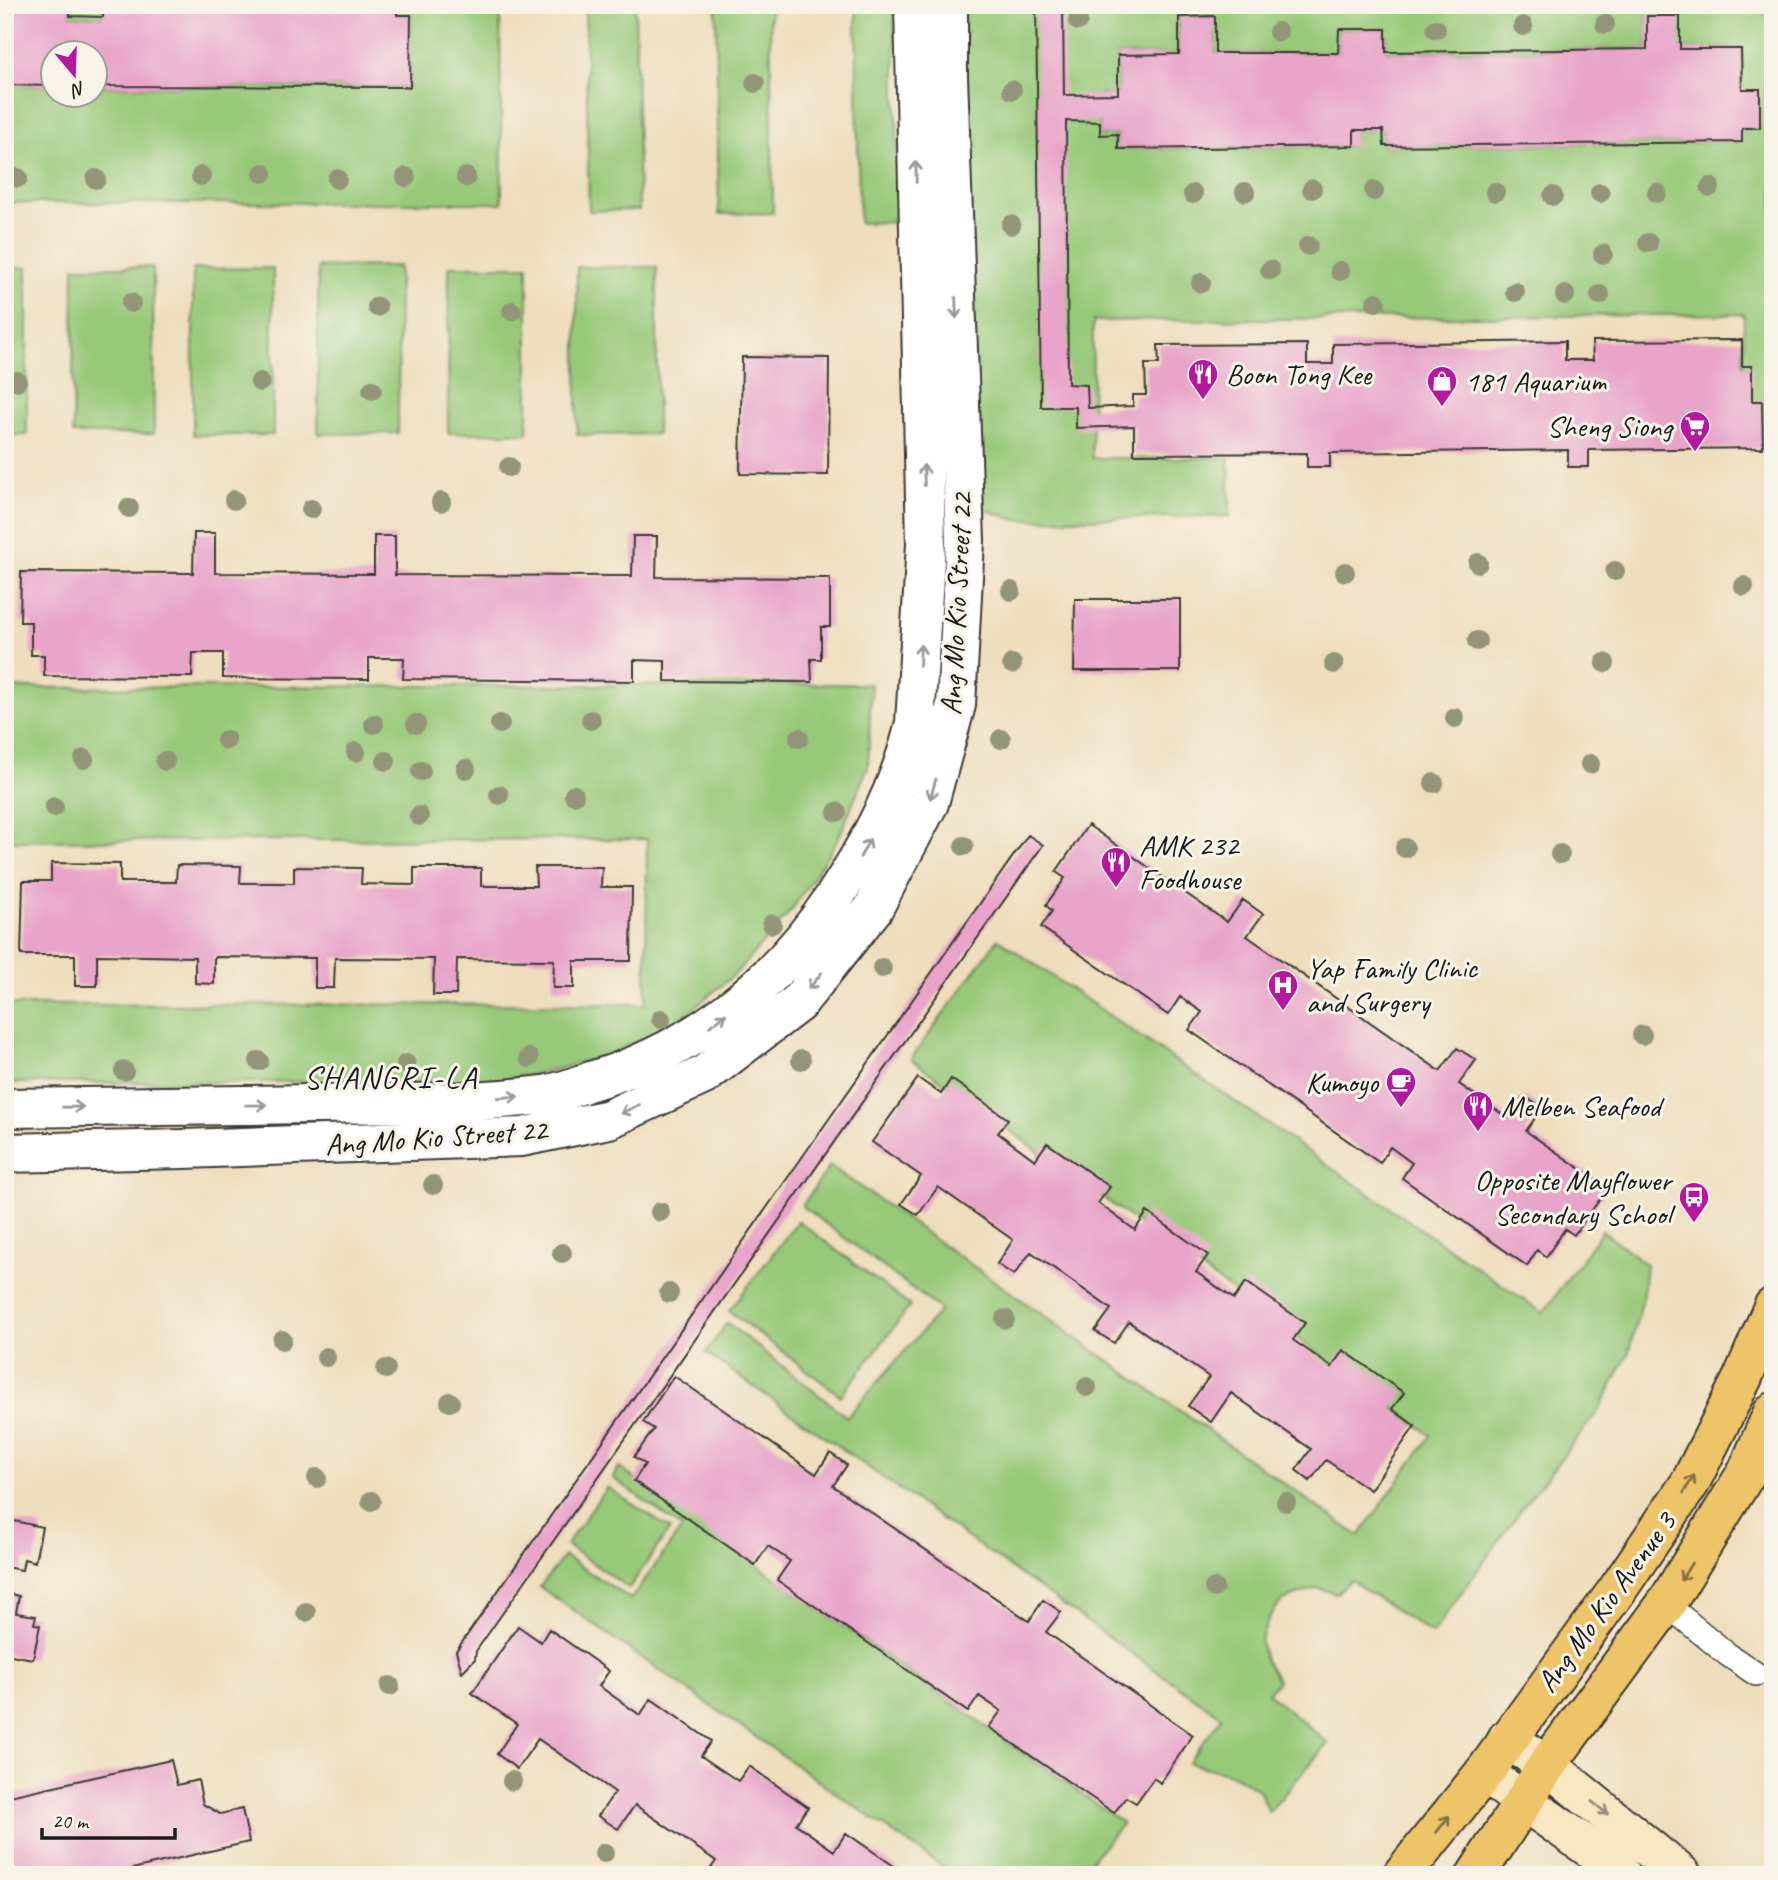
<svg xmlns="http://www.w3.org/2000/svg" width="1778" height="1880" viewBox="0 0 1778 1880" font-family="Caveat,sans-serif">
  <rect width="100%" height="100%" fill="#f7f3e8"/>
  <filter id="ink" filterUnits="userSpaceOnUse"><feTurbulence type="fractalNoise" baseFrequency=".0143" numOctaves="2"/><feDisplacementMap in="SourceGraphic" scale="14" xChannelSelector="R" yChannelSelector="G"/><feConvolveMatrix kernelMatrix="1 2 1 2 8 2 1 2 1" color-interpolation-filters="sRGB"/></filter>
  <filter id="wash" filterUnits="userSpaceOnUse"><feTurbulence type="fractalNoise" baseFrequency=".00686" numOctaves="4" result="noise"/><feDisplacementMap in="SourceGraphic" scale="28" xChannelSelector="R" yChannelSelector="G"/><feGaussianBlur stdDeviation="1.57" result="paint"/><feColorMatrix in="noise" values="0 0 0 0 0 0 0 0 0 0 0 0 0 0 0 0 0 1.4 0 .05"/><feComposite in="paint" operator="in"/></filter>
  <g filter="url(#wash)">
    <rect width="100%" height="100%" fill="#eedebd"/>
    <path fill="#98c979" stroke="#5a724a" stroke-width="2" fill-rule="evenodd" d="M70,5H103V17L70,16Z
      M397,5H500L502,203H5V85L52,86V94H94L95,86L410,87L411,15H397Z
      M585,5H635L639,210L589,211Z
      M716,5H770L773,213L719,214Z
      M856,5H894L899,222L859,223Z
      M964,5H1773V460L1772,446L1742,443L1744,314L1093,321L1092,458H1229L1230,516L1016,520L984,509L977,475ZM1214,16L1215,53H1338L1339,29H1386V52L1647,49V17L1680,49H1741L1742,89L1760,128H1742L1741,142L1384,146L1383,130H1354L1353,146L1119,149L1118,134L1100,135V94H1118V55L1179,54V17Z
      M399,266L398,433L318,434V267Z
      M449,266H528V433H448Z
      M27,267V435H5V268Z
      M74,267H153L154,434H73Z
      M577,267H657V434L577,435Z
      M273,268V435H193V269Z
      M871,684L868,767L838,839L791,911L735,974L676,1023L608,1055L554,1070L496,1081L5,1083V1005L646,1004L647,839L5,841V688Z
      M998,939L1543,1313L1602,1231L1646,1264L1642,1302L1628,1354L1600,1409L1523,1507L1432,1634L1350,1580L1336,1594L1318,1588L1291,1597L1280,1603L1269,1618L1260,1642L1265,1660L1278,1681L1268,1693L1328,1743L1269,1812L1260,1791L1235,1775L1188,1763L1222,1717L706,1353L727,1323L847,1417L941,1310L802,1206L830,1166L1359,1536L1431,1435L911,1059Z
      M798,1221L910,1306L841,1396L729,1311Z
      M618,1467L1123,1823L1079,1875H954L540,1587L564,1556L631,1599L682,1528L613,1478Z
      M607,1487L670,1529L629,1588L566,1545Z"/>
    <g id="blocks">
      <path fill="#e8a4c9" d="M5,5H70V16L103,17V5H397V15H411L410,87L94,86V52H52V86L5,85Z
        M1036,5H1063L1064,95L1118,94V55L1179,54V17L1215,16V53H1338L1339,29H1386V52L1647,49V16H1680V49H1741L1742,89H1760V128H1742V142L1384,146L1383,130H1354V146L1118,149V134L1100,135V122L1066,121L1068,384L1087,385L1088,408L1133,406V395H1146L1145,364H1159L1158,345L1307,344V364H1333V344L1565,341V360H1593L1592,341L1742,340V366H1752V401H1762L1763,448L1589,450V467H1568V450L1330,453V467H1307V453L1134,454V426L1076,428V407H1041Z
        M742,357L829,358L828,475L740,474Z
        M194,533H215V573L374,574V536H395V575L632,576L633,536H657L656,577L830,578V627H821V659H811L812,682L665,681V661L634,660V681L403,679L404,658H369V679L223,678V653H193L192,677L44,676V655H31V622H20L21,572L193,573Z
        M1075,599H1180V671H1074Z
        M1088,825L1227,922L1243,900L1263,914L1247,936L1440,1071L1457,1048L1476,1060L1459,1084L1508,1118L1524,1096L1542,1108L1526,1131L1608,1188L1574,1235L1565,1229L1546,1257L1537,1250L1527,1266L1402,1178L1412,1163L1390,1147L1380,1163L1189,1030L1202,1012L1180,997L1168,1015L1041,927L1052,911L1046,905L1065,878L1056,872Z
        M1028,835L1043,845L476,1651L475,1659L462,1672L456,1651Z
        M51,863L120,864V882H176L177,865L241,866L240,883H294V867L362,868L361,884L414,885V868H481V886H536L535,867H602L601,887H632L631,961H574V988H553L554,960L457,959L456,995H433L434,959L335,958L334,988H315V958L214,957V984L195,983V957L97,955V986H75V955H21L23,881H51Z
        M918,1078L941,1094L951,1079L1008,1119L998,1133L1035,1160L1047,1143L1110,1187L1098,1203L1135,1230L1147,1212L1208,1255L1196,1272L1234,1299L1246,1282L1305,1323L1293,1340L1332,1367L1343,1350L1404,1393L1392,1409L1415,1426L1370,1490L1326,1460L1310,1481L1296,1470L1311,1449L1231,1393L1211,1422L1188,1406L1209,1377L1129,1322L1114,1343L1095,1331L1111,1309L1031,1252L1014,1275L997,1264L1013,1240L938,1187L918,1215L901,1204L921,1176L872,1142Z
        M674,1376L816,1474L830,1453L847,1465L833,1486L1029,1621L1043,1600L1061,1612L1046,1632L1193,1735L1160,1783L1154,1778L1136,1803L1126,1797L1114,1813L989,1727L1001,1711L979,1696L968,1712L777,1580L790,1561L768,1546L755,1565L634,1481L645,1464L634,1457L654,1429L643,1422Z
        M5,1519L42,1527L35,1562L24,1559L22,1570L5,1567Z
        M5,1593L19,1596L16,1613L36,1616L34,1624L40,1625L33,1659L5,1654Z
        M518,1626L541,1642L549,1629L609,1671L599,1686L640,1715L651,1699L711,1741L701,1756L738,1781L749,1766L808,1807L796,1824L834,1851L846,1833L904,1873L706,1875L716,1861L635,1805L618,1829L598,1816L615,1792L538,1739L517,1769L497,1754L517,1724L472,1693Z
        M171,1760L177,1785L198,1780L203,1804L220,1814L242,1809L249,1842L106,1875H5V1797Z"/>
    </g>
  </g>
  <g filter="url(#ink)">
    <use href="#blocks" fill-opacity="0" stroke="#3c3934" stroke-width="2"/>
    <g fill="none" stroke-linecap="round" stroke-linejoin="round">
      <g stroke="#3c3934" stroke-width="26">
        <path id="lane" d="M1666,1604L1727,1654L1756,1674"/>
      </g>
      <g stroke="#3c3934" stroke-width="42">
        <path id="street" d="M5,1108C110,1107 214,1106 318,1104C393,1103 469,1104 543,1095C559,1093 576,1086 591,1081C693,1051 776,985 835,896C870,843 901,785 915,723L926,544L914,5
          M5,1153L184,1149L522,1137L609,1119L704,1075L798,1003L873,909L929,803L956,705L965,541L948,76V5"/>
      </g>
      <g stroke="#3c3934" stroke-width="42">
        <path id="secondary" d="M1507,1739L1547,1765L1682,1875
          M1484,1773L1591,1849L1622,1875"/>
      </g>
      <g stroke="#3c3934" stroke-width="42">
        <path id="primary" d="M1402,1875L1484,1773L1618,1589L1690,1483L1743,1377L1773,1307
          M1476,1875L1547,1765L1666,1604L1747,1472L1773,1412"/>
      </g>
      <use href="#lane" stroke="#fff" stroke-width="23"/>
      <use href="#street" stroke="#fff" stroke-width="38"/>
      <use href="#secondary" stroke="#f8e7c3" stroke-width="38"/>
      <use href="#primary" stroke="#eec469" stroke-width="38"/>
    </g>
    <g fill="#929577">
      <circle cx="1078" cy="21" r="10"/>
      <circle cx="1605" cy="24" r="10"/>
      <circle cx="1523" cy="26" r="10"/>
      <circle cx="1436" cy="29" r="10"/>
      <circle cx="1278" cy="32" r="10"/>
      <circle cx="755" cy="83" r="10"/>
      <circle cx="1012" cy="90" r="10"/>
      <circle cx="263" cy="173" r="10"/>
      <circle cx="201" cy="176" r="10"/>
      <circle cx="406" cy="177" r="10"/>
      <circle cx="466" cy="177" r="10"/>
      <circle cx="18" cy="178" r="10"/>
      <circle cx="96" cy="179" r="10"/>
      <circle cx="337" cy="179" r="10"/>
      <circle cx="1710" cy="187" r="10"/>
      <circle cx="1312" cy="189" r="10"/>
      <circle cx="1374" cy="191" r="10"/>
      <circle cx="1245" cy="192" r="10"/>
      <circle cx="1495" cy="192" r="10"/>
      <circle cx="1600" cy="193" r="10"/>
      <circle cx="1657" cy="193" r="10"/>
      <circle cx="1193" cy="194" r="10"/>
      <circle cx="1553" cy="196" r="10"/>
      <circle cx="1011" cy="225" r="10"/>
      <circle cx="1648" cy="243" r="10"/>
      <circle cx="1308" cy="246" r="10"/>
      <circle cx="1603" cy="254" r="10"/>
      <circle cx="1270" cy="270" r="10"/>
      <circle cx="1340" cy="271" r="10"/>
      <circle cx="1201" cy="283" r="10"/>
      <circle cx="1515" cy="292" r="10"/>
      <circle cx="1565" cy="295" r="10"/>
      <circle cx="1600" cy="295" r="10"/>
      <circle cx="1376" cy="302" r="10"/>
      <circle cx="131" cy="303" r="10"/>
      <circle cx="377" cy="307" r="10"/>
      <circle cx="512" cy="311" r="10"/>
      <circle cx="17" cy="381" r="10"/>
      <circle cx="260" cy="382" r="10"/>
      <circle cx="372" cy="390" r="10"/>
      <circle cx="509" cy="467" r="10"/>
      <circle cx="234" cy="500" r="10"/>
      <circle cx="441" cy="502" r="10"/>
      <circle cx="129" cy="508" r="10"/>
      <circle cx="311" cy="509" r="10"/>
      <circle cx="1478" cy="563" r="10"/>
      <circle cx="1615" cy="571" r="10"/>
      <circle cx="1345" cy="572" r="10"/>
      <circle cx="1744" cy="586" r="10"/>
      <circle cx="1011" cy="591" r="10"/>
      <circle cx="1477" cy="641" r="10"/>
      <circle cx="1605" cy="663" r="10"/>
      <circle cx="1012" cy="664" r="10"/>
      <circle cx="1334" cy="664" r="10"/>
      <circle cx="1455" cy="718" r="10"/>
      <circle cx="591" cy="720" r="10"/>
      <circle cx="374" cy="724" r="10"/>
      <circle cx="416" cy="724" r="10"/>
      <circle cx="500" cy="724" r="10"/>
      <circle cx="799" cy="738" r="10"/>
      <circle cx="1001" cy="739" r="10"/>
      <circle cx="226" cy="740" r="10"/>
      <circle cx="356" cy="752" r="10"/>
      <circle cx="84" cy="759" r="10"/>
      <circle cx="165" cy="761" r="10"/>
      <circle cx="386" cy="761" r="10"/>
      <circle cx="1590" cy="764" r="10"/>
      <circle cx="466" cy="769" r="10"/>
      <circle cx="421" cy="771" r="10"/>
      <circle cx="1434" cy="783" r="10"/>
      <circle cx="499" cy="795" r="10"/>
      <circle cx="574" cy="795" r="10"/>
      <circle cx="54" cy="807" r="10"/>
      <circle cx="837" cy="812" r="10"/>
      <circle cx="419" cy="816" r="10"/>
      <circle cx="964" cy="846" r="10"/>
      <circle cx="1405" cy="848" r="10"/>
      <circle cx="1560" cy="854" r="10"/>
      <circle cx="772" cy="924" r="10"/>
      <circle cx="882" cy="968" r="10"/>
      <circle cx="661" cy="1019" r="10"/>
      <circle cx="1642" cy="1035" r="10"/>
      <circle cx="529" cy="1058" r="10"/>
      <circle cx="801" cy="1060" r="10"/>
      <circle cx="259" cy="1061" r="10"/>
      <circle cx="406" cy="1064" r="10"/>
      <circle cx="124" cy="1071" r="10"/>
      <circle cx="433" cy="1185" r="10"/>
      <circle cx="660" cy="1212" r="10"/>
      <circle cx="562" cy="1253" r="10"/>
      <circle cx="669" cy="1293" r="10"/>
      <circle cx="1005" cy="1319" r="10"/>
      <circle cx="282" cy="1340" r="10"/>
      <circle cx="326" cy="1357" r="10"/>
      <circle cx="386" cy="1369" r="10"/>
      <circle cx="1087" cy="1387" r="10"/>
      <circle cx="450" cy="1402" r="10"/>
      <circle cx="317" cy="1478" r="10"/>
      <circle cx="371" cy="1501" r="10"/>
      <circle cx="1286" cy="1502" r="10"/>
      <circle cx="1214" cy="1588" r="10"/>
      <circle cx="306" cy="1612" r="10"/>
      <circle cx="390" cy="1686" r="10"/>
      <circle cx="512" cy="1781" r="10"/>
      <circle cx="604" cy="1853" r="10"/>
    </g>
    <defs><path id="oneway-shaft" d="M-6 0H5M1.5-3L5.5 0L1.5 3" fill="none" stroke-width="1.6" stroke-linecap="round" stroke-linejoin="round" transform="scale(1.75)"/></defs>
    <g stroke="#999">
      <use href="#oneway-shaft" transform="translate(916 172) rotate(-91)"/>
      <use href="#oneway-shaft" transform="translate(956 308) rotate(88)"/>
      <use href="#oneway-shaft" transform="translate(924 475) rotate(-92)"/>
      <use href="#oneway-shaft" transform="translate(920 655) rotate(-87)"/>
      <use href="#oneway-shaft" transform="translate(933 789) rotate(106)"/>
      <use href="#oneway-shaft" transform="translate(865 848) rotate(-62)"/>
      <use href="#oneway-shaft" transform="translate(815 981) rotate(129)"/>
      <use href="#oneway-shaft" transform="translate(718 1020) rotate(-37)"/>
      <use href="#oneway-shaft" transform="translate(508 1097) rotate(-4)"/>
      <use href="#oneway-shaft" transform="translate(256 1105) rotate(-1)"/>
      <use href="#oneway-shaft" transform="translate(73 1107) rotate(-1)"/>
      <use href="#oneway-shaft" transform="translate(630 1109) rotate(155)"/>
    </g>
    <g stroke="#857042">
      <use href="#oneway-shaft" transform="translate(1689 1484) rotate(-59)"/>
      <use href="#oneway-shaft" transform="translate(1686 1572) rotate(122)"/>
      <use href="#oneway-shaft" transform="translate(1443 1824) rotate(-52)"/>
    </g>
    <use stroke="#958c78" href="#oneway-shaft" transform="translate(1600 1808) rotate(39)"/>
  </g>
  <defs>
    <g id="restaurant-pin" transform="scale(1.575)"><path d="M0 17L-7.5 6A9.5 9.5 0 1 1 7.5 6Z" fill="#b5179e" stroke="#f7f3e8"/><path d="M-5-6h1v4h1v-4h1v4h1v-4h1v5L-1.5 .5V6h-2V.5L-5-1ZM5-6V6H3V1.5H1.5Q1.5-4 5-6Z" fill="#fff"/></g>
    <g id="shop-pin" transform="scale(1.575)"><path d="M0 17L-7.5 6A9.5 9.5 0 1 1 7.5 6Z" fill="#b5179e" stroke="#f7f3e8"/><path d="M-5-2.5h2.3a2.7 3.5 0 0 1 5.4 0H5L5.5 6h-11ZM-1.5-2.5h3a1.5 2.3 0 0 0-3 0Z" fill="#fff"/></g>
    <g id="supermarket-pin" transform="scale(1.575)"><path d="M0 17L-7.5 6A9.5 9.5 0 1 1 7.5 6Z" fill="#b5179e" stroke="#f7f3e8"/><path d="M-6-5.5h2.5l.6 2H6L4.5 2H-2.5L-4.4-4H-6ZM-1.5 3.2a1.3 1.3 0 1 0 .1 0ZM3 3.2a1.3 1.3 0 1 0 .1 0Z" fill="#fff"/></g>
    <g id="hospital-pin" transform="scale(1.575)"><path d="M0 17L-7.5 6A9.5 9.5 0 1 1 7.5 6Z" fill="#b5179e" stroke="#f7f3e8"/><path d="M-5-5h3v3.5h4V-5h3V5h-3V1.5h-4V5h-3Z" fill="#fff"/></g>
    <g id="cafe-pin" transform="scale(1.575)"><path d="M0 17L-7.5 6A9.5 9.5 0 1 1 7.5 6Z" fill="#b5179e" stroke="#f7f3e8"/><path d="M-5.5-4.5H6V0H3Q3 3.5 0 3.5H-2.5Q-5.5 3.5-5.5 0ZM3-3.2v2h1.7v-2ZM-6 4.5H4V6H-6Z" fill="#fff"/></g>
    <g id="bus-pin" transform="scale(1.575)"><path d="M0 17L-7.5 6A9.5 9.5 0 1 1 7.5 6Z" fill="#b5179e" stroke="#f7f3e8"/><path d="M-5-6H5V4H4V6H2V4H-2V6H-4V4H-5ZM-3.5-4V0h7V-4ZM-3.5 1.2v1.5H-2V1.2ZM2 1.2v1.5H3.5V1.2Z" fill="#fff"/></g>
  </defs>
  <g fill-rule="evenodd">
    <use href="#restaurant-pin" x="1203" y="374"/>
    <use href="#shop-pin" x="1442" y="381"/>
    <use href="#supermarket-pin" x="1695" y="426"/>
    <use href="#restaurant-pin" x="1116" y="862"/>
    <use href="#hospital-pin" x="1283" y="985"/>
    <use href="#cafe-pin" x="1401" y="1082"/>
    <use href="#restaurant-pin" x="1478" y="1106"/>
    <use href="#bus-pin" x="1694" y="1197"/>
  </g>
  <g text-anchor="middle" stroke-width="6" stroke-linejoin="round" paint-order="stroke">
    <g font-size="30" fill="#1c1c1c" stroke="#f7f3e8" text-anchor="start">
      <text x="1226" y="384">Boon Tong Kee</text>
      <text x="1465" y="391">181 Aquarium</text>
      <text x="1672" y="436" text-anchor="end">Sheng Siong</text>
      <text x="1139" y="855">AMK 232<tspan x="1139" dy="34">Foodhouse</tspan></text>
      <text x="1306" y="978">Yap Family Clinic<tspan x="1306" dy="34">and Surgery</tspan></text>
      <text x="1378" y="1092" text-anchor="end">Kumoyo</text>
      <text x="1501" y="1116">Melben Seafood</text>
      <text x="1671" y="1190" text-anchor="end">Opposite Mayflower<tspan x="1671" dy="34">Secondary School</tspan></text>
    </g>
    <g font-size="30" fill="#1c1c1c" stroke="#f7f3e8">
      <text transform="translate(956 604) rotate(-87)" y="10">Ang Mo Kio Street 22</text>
      <text transform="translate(436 1137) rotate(-4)" y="10">Ang Mo Kio Street 22</text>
      <text transform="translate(1606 1602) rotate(-54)" y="10">Ang Mo Kio Avenue 3</text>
    </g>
    <g font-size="32" letter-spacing="2" fill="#1c1c1c" stroke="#f7f3e8">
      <text x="391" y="1088">SHANGRI-LA</text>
    </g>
  </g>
  <rect width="1778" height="1880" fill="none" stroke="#f7f3e8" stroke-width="28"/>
  <g transform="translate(74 74) rotate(161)"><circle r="33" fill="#f7f3e8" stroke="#9f9d96" stroke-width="2"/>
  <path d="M0-5L12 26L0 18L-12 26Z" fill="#b5179e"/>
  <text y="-10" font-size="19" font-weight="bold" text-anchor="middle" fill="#1c1c1c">N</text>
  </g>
  <path d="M42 1828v10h133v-10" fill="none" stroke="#1c1c1c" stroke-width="3.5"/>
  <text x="52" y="1828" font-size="21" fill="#1c1c1c" stroke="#f7f3e8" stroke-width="5" paint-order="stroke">20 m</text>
</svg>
